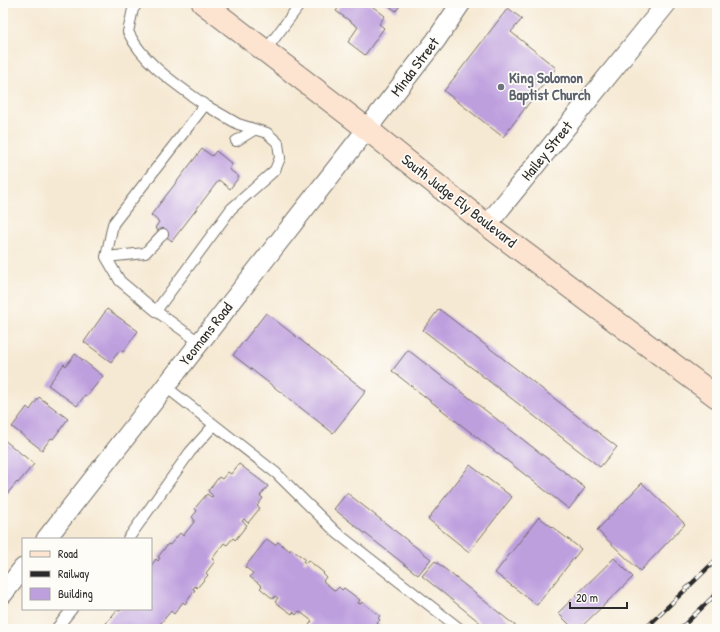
<svg xmlns="http://www.w3.org/2000/svg" width="720" height="632" viewBox="0 0 720 632" font-family="'Patrick Hand',sans-serif">
  <rect width="100%" height="100%" fill="#fdfcf7"/>
  <filter id="ink" filterUnits="userSpaceOnUse"><feTurbulence type="fractalNoise" baseFrequency=".025" numOctaves="2"/><feDisplacementMap in="SourceGraphic" scale="8" xChannelSelector="R" yChannelSelector="G"/><feConvolveMatrix kernelMatrix="1 2 1 2 8 2 1 2 1" color-interpolation-filters="sRGB"/></filter>
  <filter id="wash" filterUnits="userSpaceOnUse"><feTurbulence type="fractalNoise" baseFrequency=".012" numOctaves="4" result="noise"/><feDisplacementMap in="SourceGraphic" scale="16" xChannelSelector="R" yChannelSelector="G"/><feGaussianBlur stdDeviation="0.9" result="paint"/><feColorMatrix in="noise" values="0 0 0 0 0 0 0 0 0 0 0 0 0 0 0 0 0 1.4 0 .05"/><feComposite in="paint" operator="in"/></filter>
  <g filter="url(#wash)">
    <rect width="100%" height="100%" fill="#f6e9d3"/>
    <g id="blocks">
      <path fill="#be9fde" d="M342,3H368L385,16L379,24L384,28L365,55L348,42L358,27L336,11Z
        M385,3H402L396,11Z
        M508,8L522,19L511,32L556,68L503,137L444,91Z
        M202,149L212,156L216,151L232,164L229,169L239,177L230,189L219,180L172,241L155,228L159,222L151,215Z
        M107,309L138,331L123,352L120,350L111,362L84,342Z
        M439,309L617,447L600,467L423,330Z
        M266,313L366,391L333,433L233,355Z
        M408,350L585,488L569,509L392,371Z
        M75,354L103,376L87,396L85,395L77,406L48,385L64,364L66,366Z
        M39,397L68,419L53,439L51,438L42,450L12,427L27,407L30,410Z
        M3,439L34,464L18,483L17,482L7,494L3,491Z
        M239,464L268,486L260,496L263,498L257,506L260,508L248,523L244,519L242,521L247,525L235,540L233,538L227,545L224,543L212,559L215,561L206,573L208,575L197,588L195,586L193,589L195,590L185,604L183,602L174,614L171,611L160,624L164,627L162,629H102L104,625L107,627L109,625L106,623L117,610L119,611L121,609H151V566L156,559L158,561L160,558L158,557L168,544L170,545L180,533L183,536L194,522V519L192,517L197,511L195,508L207,494L211,497L213,496L208,491L219,477L222,479L228,472L231,474Z
        M470,465L512,497L469,552L428,519Z
        M642,483L685,524L640,571L597,530Z
        M347,493L431,559L418,575L334,509Z
        M539,517L581,549L537,605L495,573Z
        M267,539L275,545L278,542L290,551L291,549L305,559L303,561L305,563L308,560L324,573L323,574L326,577L323,581L335,591L339,587L342,590L344,588L360,600L358,603L361,604L362,602L380,616L378,618L380,620L377,623L384,629H312L313,628L309,625L312,621L299,611L296,615L293,612L292,614L275,602L278,598L275,596L273,599L260,588L262,586L250,577L253,573L245,567Z
        M614,558L633,577L579,629H574L558,613Z
        M435,561L518,628L517,629H488L422,576Z"/>
    </g>
  </g>
  <g filter="url(#ink)">
    <use href="#blocks" fill-opacity="0" stroke="#726e66" stroke-width="1"/>
    <g fill="none" stroke-linecap="round" stroke-linejoin="round">
      <g stroke="#726e66" stroke-width="12">
        <path id="lane" d="M138,3L133,9L128,32C144,64 176,84 205,105L113,224L106,257L120,281L156,311L199,342
          M265,51L301,3
          M236,141L254,130
          M106,257L145,253L163,234
          M156,311L231,209L275,170L280,158L278,143L267,133L238,124L205,105
          M166,387L276,473L337,533L460,629
          M128,539L190,452L214,425
          M56,629L72,609"/>
      </g>
      <g stroke="#726e66" stroke-width="21">
        <path id="street" d="M487,225L667,3
          M46,539L367,129L436,40L461,3
          M3,594L23,568"/>
      </g>
      <g stroke="#726e66" stroke-width="24">
        <path id="secondary" d="M203,3L367,129L487,225L717,397"/>
      </g>
      <use href="#lane" stroke="#fff" stroke-width="10"/>
      <use href="#street" stroke="#fff" stroke-width="19"/>
      <use href="#secondary" stroke="#fde4d1" stroke-width="22"/>
      <g stroke="#2b2b2b" stroke-width="4.5">
        <path id="rail" d="M645,629L717,559
          M680,629L717,593"/>
      </g>
      <use href="#rail" stroke="#fdfcf7" stroke-width="3" stroke-dasharray="9" stroke-linecap="butt"/>
    </g>
  </g>
  <circle fill="#6b7280" stroke="#fdfcf7" stroke-width="1.5" cx="501" cy="87" r="4"/>
  <g text-anchor="middle" stroke-width="3.5" stroke-linejoin="round" paint-order="stroke">
    <g font-size="15" fill="#2b2b2b" stroke="#fdfcf7">
      <text transform="translate(415 67) rotate(-53)" y="5">Minda Street</text>
      <text transform="translate(547 151) rotate(-51)" y="5">Hailey Street</text>
      <text transform="translate(459 201) rotate(38)" y="5">South Judge Ely Boulevard</text>
      <text transform="translate(206 334) rotate(-52)" y="5">Yeomans Road</text>
    </g>
    <g font-size="15" font-weight="bold" fill="#5b616d" stroke="#fdfcf7" text-anchor="start">
      <text x="509" y="83">King Solomon<tspan x="509" dy="17">Baptist Church</tspan></text>
    </g>
  </g>
  <rect width="720" height="632" fill="none" stroke="#fdfcf7" stroke-width="16"/>
  <rect x="22" y="538" width="130" height="72" fill="#fdfcf7" stroke="#a9a8a5"/>
  <rect x="30" y="551" width="20" height="6" fill="#fde4d1" stroke="#a9a8a5"/>
  <text x="58" y="558" font-size="12" fill="#2b2b2b">Road</text>
  <rect x="30" y="571" width="20" height="6" fill="#2b2b2b" stroke="#a9a8a5"/>
  <text x="58" y="578" font-size="12" fill="#2b2b2b">Railway</text>
  <rect x="30" y="588" width="20" height="12" fill="#be9fde" stroke="#a9a8a5"/>
  <text x="58" y="598" font-size="12" fill="#2b2b2b">Building</text>
  <path d="M570 602v6h57v-6" fill="none" stroke="#2b2b2b" stroke-width="2"/>
  <text x="576" y="602" font-size="12" fill="#2b2b2b" stroke="#fdfcf7" stroke-width="3" paint-order="stroke">20 m</text>
</svg>
